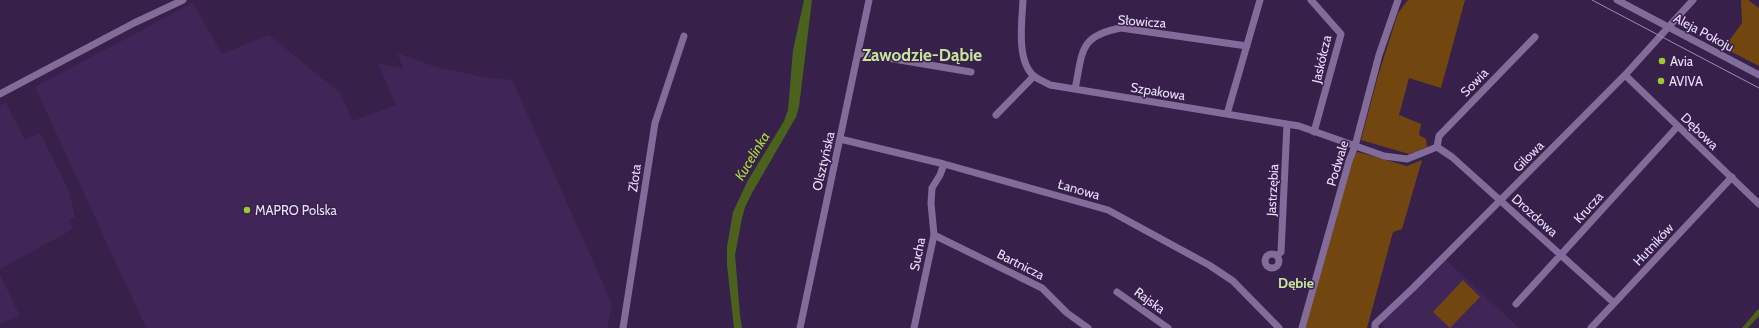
<svg xmlns="http://www.w3.org/2000/svg" width="1759" height="328" viewBox="0 0 1759 328" font-family="Cabin,sans-serif">
  <rect width="100%" height="100%" fill="#37214b"/>
  <path fill="#402658" d="M193,3L222,54L269,35L340,93L353,121L396,105L378,63L404,69L397,53L436,67L483,77L512,80L612,304L607,328H146L35,87Z
    M6,103L25,140L40,133L69,191L75,217L69,220L73,229L0,269V105Z
    M1446,260L1519,328H1384L1382,322Z
    M0,275L20,316L0,323Z"/>
  <path fill="#72460f" d="M1408,0H1465L1441,88L1409,78L1399,115L1421,124L1419,135L1426,139L1427,147L1409,154L1361,140L1378,76L1398,13Z
    M1741,0H1748L1759,8V66L1724,48L1742,23Z
    M1358,152L1407,166L1422,160L1402,229L1393,232L1367,328H1305L1353,155Z
    M1463,280L1480,297L1450,328L1433,312Z"/>
  <path fill="#4b621d" d="M804,0H812L799,107L796,117L752,193L745,207L742,218L735,255L740,315L742,328H734L727,265V247L733,212L747,182L784,121L788,110L793,50Z
    M1759,308V316L1748,328H1742Z"/>
  <g fill="none" stroke-linecap="round" stroke-linejoin="round">
    <path stroke="#826c9a" stroke-width="7" d="M1023,0C1022,21 1016,61 1034,76C1039,80 1045,82 1050,85L1299,126L1384,156L1407,159L1437,147
      M1311,0L1341,34L1314,132
      M1617,0L1759,75
      M858,53L971,72
      M1625,75L1759,204
      M1075,89C1083,52 1078,36 1121,28L1247,46
      M0,94L134,23L183,0
      M1227,114L1260,0
      M996,115L1034,76
      M840,139L944,164L1108,210L1209,265L1233,281L1279,328
      M1437,147L1452,157L1614,303
      M1437,147L1439,136L1535,37
      M934,235L1042,288L1067,313L1088,328
      M1265 261a7 7 0 1 1 14 0a7 7 0 1 1-14 0Z
      M1277,256L1281,252L1287,124
      M1117,292L1168,328
      M1516,304L1678,126
      M623,328L655,123L684,36
      M800,328L869,0
      M914,328L934,235L931,203L932,188L940,175L944,164
      M1302,328L1349,161L1355,146L1379,55L1398,0
      M1375,328V324L1413,288L1625,75L1693,0
      M1591,328L1732,177"/>
    <path stroke="#9e8daf" stroke-width="1" d="M1592,0L1759,88"/>
  </g>
  <g fill="#9bcb33" stroke="#37214b" stroke-width="1.5">
    <circle cx="1662" cy="61" r="4"/>
    <circle cx="1661" cy="81" r="4"/>
    <circle cx="247" cy="210" r="4"/>
  </g>
  <g text-anchor="middle" stroke-width="3" stroke-linejoin="round" paint-order="stroke">
    <g font-size="13" fill="#eadefa" stroke="#37214b">
      <text transform="translate(1142 21) rotate(4)" y="5">Słowicza</text>
      <text transform="translate(1704 32) rotate(28)" y="5">Aleja Pokoju</text>
      <text transform="translate(1321 59) rotate(-77)" y="5">Jaskółcza</text>
      <text transform="translate(1474 82) rotate(-46)" y="5">Sowia</text>
      <text transform="translate(1158 91) rotate(9)" y="5">Szpakowa</text>
      <text transform="translate(1700 131) rotate(44)" y="5">Dębowa</text>
      <text transform="translate(1528 156) rotate(-45)" y="5">Gilowa</text>
      <text transform="translate(823 161) rotate(-77)" y="5">Olsztyńska</text>
      <text transform="translate(1337 163) rotate(-73)" y="5">Podwale</text>
      <text transform="translate(634 178) rotate(-82)" y="5">Złota</text>
      <text transform="translate(1079 189) rotate(16)" y="5">Łanowa</text>
      <text transform="translate(1272 190) rotate(-87)" y="5">Jastrzębia</text>
      <text transform="translate(1588 207) rotate(-48)" y="5">Krucza</text>
      <text transform="translate(1535 215) rotate(42)" y="5">Drozdowa</text>
      <text transform="translate(1653 244) rotate(-47)" y="5">Hutników</text>
      <text transform="translate(917 254) rotate(-78)" y="5">Sucha</text>
      <text transform="translate(1021 264) rotate(27)" y="5">Bartnicza</text>
      <text transform="translate(1150 300) rotate(36)" y="5">Rajska</text>
    </g>
    <g font-size="13" fill="#eadefa" stroke="#37214b" text-anchor="start">
      <text x="1670" y="66">Avia</text>
      <text x="1669" y="86">AVIVA</text>
      <text x="255" y="215">MAPRO Polska</text>
    </g>
    <g font-size="14" font-style="italic" fill="#a8dc33" stroke="#37214b">
      <text transform="translate(752 156) rotate(-59)" y="5">Kucelinka</text>
    </g>
    <g font-size="14" font-weight="bold" fill="#c7e49b" stroke="#37214b">
      <text x="1296" y="288">Dębie</text>
    </g>
    <g font-size="17" font-weight="bold" fill="#c7e49b" stroke="#37214b">
      <text x="922" y="61">Zawodzie-Dąbie</text>
    </g>
  </g>
</svg>
